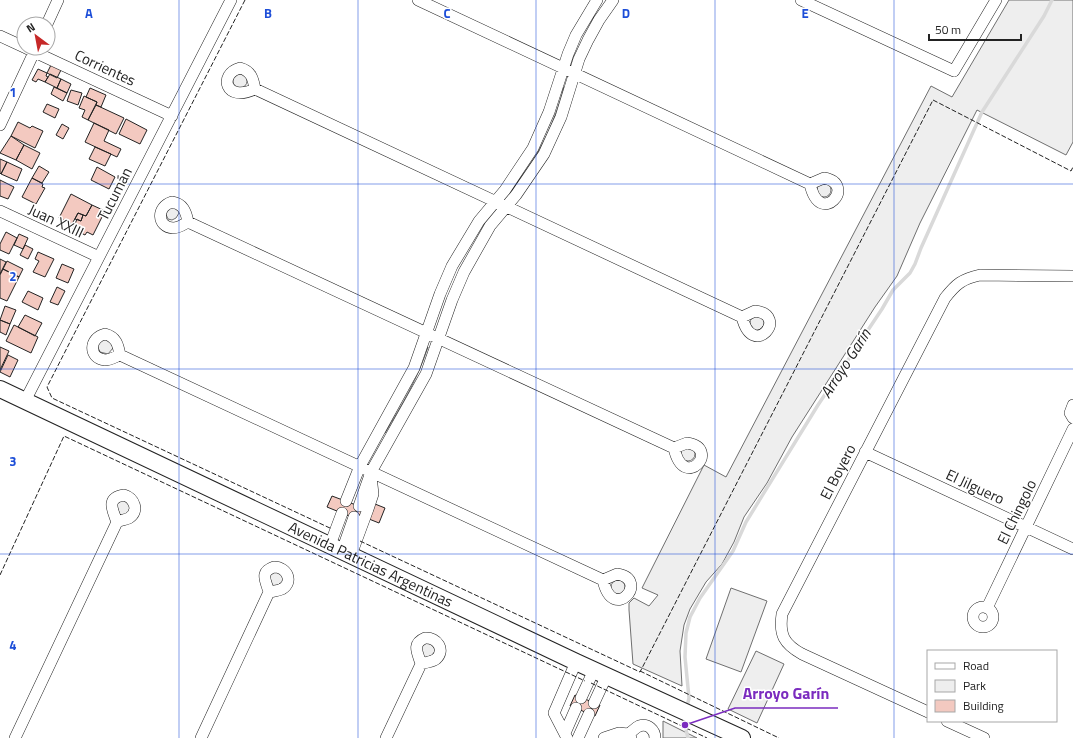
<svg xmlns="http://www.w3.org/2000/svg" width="1073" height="738" viewBox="0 0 1073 738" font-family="'Titillium Web',sans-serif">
  <rect width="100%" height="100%" fill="#fff"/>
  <path fill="#eee" stroke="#6f6f6f" d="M1009,0H1073V142L1066,155L977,110L920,223L897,276L875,307L792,437L767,483L744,517L734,542L722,564L706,582L690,609L684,625L680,651L682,686L633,664L629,610V603L634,598L649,606L658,595L642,588L704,465L726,477L931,86L952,97Z
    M233 81a7 7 0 1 1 14 0a7 7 0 1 1-14 0Z
    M564,87C554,125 536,163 509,192Z
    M817 190a7 7 0 1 1 14 0a7 7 0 1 1-14 0Z
    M172,206L178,210L179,213L176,218L172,220L168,219L165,212Z
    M750 323a7 7 0 1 1 14 0a7 7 0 1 1-14 0Z
    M110,339L113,348L108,354L100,352L97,345L100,340Z
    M428,347C418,378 402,405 385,433Z
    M681 454a7 7 0 1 1 14 0a7 7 0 1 1-14 0Z
    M125,500L130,505L129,513L122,516L120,515L116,504L117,502Z
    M272,571L283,574V582L276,586L272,585L269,574Z
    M611 587a7 7 0 1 1 14 0a7 7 0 1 1-14 0Z
    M731,588L767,601L741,672L706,659Z
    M424,643L432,644L435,650L434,655L424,658L420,646Z
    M756,651L784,664L757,723L728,709Z
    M663,721L697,738H663Z"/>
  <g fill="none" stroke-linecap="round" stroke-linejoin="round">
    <path stroke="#d9d9d9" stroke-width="3.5" d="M687,707L689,698L685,657L686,633L690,617L700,598L733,551L746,522L818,405L882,309L893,290L910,273L915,264L921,248L982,112L1044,16L1052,0
      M685,717V725L688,738"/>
  </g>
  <path fill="#f3c9c0" stroke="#222" d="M51,65L61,70L57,78L47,73Z
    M38,69L47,73L46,76L48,77L45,82L38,79L36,82L32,80Z
    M50,74L61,79L57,88L45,82Z
    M61,79L71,84L67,93L57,88Z
    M54,87L67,93L63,101L51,94Z
    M90,88L106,95L101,107L96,105L97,102L86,97Z
    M71,90L82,93L78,105L67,101Z
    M84,96L97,102L88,120L82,117L85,110L79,108Z
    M47,104L59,109L55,118L43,112Z
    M96,105L124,118L116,134L88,120Z
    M126,119L147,130L140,144L119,134Z
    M18,122L30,128L32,126L43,131L35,148L11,136Z
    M94,123L109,130L104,141L121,149L117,157L85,142Z
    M62,124L69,128L63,139L56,135Z
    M11,136L24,145L16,160L0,153Z
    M24,145L40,153L32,169L16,160Z
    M95,147L111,154L105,166L89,159Z
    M0,159L7,162L1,174L0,173Z
    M7,162L22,169L17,181L1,174Z
    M39,166L49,172L42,183L32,178Z
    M97,167L115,177L109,189L91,180Z
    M32,178L43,184L42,187L45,188L36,204L22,197Z
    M0,180L14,187L8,199L0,196Z
    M71,194L92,205L86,216L78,213L72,224L59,218Z
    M92,205L105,211L93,235L87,232L85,235L73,229L77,219L81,221L83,215L86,216Z
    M78,213L83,215L81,221L75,219Z
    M6,232L17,238L9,254L0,250V244Z
    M19,234L28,238L23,249L14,245Z
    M25,245L33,249L28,259L20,255Z
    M38,252L54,259L45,277L33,272L39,261L35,259Z
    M0,259L6,262L0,274Z
    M7,261L23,269L19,277L3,269Z
    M62,264L74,269L68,283L56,278Z
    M3,269L19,277L7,301L0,298V275Z
    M57,287L65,291L58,305L50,302Z
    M28,291L43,298L38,310L22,302Z
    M5,306L16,310L10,324L0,320Z
    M25,315L42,323L35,336L18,327Z
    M0,320L10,324L6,335L0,332Z
    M14,325L38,337L31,353L6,341Z
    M0,347L9,351L0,370Z
    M8,355L18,360L10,377L0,372Z
    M332,496L364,508L359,520L327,507Z
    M375,504L385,508L379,523L369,519Z
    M575,695L600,705L595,716L570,706Z"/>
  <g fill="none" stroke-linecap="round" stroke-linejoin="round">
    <g stroke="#222" stroke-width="12">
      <path id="street" d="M418,0L810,184
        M801,0L954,71L996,0
        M47,24L58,0
        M0,36L24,47
        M26,48L172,116
        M240,68C251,71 253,78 255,89C225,103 218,74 240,68Z
        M255,89L742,317
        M0,125L36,48
        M824,178C858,184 820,229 810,184Z
        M172,202C183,204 186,211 188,222C184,224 179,228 173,228C157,227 156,207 172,202Z
        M0,211L99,257
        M188,222L674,448
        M755,311C790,315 753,361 742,317Z
        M105,334C116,337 118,344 120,355C115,357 110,360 105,360C88,358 89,338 105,334Z
        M120,355L603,580
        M25,401L231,0
        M1073,405L1070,413L1073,418
        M687,443C722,448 684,493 674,448Z
        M865,452L1073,549
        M124,495C134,498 140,511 129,518C125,520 121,520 117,522C113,511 105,498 124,495Z
        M346,501L360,466L414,368L440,294L452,266L479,221L505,190L533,148L549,112L568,54L576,35L597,0
        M359,506L371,472L426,374L452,300L464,272L490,226L516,195L544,154L561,117L579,59L588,40L599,20L613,0
        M330,545L342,513
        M342,551L354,517
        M351,555L368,509L373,494L371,476
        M274,567C287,567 294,582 282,589C278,591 273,591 269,592C266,581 259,572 274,567Z
        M617,574C651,579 613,625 603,580Z
        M973 617a10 10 0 1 1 20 0a10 10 0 1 1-20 0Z
        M987,608L1073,429
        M425,638C437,637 446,650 436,659C432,662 426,662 421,664C418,653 411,644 425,638Z
        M581,698L594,670
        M594,703L607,675
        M928,712L802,654C784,644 779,635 782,614L945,298C956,284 962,279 980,275L1073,276
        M947,721L984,738
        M565,733L576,708
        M15,738L117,522
        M201,738L269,592
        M386,738L421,664
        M567,738L554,713L576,662
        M578,738L589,714
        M604,738L619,733L628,734
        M631,738L628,734C632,732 635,728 639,726C648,723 655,730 655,738"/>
    </g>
    <g stroke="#222" stroke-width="18">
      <g id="secondary">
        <path id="s1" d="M0,389L576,662L742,738"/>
      </g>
    </g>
    <use href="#street" stroke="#fff" stroke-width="11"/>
    <use href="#secondary" stroke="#fff" stroke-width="16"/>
    <path stroke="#222" stroke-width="1" stroke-dasharray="5 2" stroke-linecap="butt" d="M245,0L47,387L52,398L332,529
      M933,100L1071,171L1073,167
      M360,541L640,672L933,100
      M0,575L64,436L585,681
      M640,671L779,738
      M591,683L707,738"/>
  </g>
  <path fill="none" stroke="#1d4ed8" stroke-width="1" stroke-opacity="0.55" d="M179,0V738M358,0V738M536,0V738M715,0V738M894,0V738M0,184H1073M0,369H1073M0,554H1073"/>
  <g text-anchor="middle" stroke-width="3" stroke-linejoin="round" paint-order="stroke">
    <g font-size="15" fill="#222" stroke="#fff">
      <text transform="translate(105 68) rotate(25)" y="5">Corrientes</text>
      <text transform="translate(115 194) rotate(-63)" y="5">Tucumán</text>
      <text transform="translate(56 221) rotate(25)" y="5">Juan XXIII</text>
      <text transform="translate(838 472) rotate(-63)" y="5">El Boyero</text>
      <text transform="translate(975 487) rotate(25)" y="5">El Jilguero</text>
      <text transform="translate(1017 512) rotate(-64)" y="5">El Chingolo</text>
      <text dy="5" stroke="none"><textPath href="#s1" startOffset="410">Avenida Patricias Argentinas</textPath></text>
    </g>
    <g font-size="16" font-style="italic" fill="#222" stroke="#fff">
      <text transform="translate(845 363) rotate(-57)" y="6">Arroyo Garín</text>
    </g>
  </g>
  <g font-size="13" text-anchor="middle" font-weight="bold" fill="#1d4ed8" stroke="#fff" stroke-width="3" stroke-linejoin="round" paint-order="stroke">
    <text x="89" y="18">A</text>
    <text x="268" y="18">B</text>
    <text x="447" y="18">C</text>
    <text x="626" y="18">D</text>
    <text x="805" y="18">E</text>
    <text x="13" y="97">1</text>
    <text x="13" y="281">2</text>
    <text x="13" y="466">3</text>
    <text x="13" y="650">4</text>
  </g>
  <path fill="none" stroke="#7b2cbf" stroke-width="1.5" d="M685 725L735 708H838"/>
  <circle fill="#7b2cbf" stroke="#fff" stroke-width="1.5" cx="685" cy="725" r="4"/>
  <g font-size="16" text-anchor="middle" font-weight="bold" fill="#7b2cbf" stroke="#fff" stroke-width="3" stroke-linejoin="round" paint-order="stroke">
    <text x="786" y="699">Arroyo Garín</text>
  </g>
  <rect x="927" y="650" width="130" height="72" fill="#ffffff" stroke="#a7a7a7"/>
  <rect x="935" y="663" width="20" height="6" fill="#ffffff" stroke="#a7a7a7"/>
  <text x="963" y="670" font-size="12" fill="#222222">Road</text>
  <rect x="935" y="680" width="20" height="12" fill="#eeeeee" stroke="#a7a7a7"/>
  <text x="963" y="690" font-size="12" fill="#222222">Park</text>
  <rect x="935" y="700" width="20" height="12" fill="#f3c9c0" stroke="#a7a7a7"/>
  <text x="963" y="710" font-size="12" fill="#222222">Building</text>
  <g transform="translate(36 36) rotate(328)"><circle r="19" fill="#ffffff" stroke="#a7a7a7"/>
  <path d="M0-3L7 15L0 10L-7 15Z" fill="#c62828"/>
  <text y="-6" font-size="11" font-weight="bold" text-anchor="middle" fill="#222222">N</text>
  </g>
  <path d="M929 34v6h92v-6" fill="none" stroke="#222222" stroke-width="2"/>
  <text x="935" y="34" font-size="12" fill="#222222" stroke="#ffffff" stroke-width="3" paint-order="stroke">50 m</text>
</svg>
